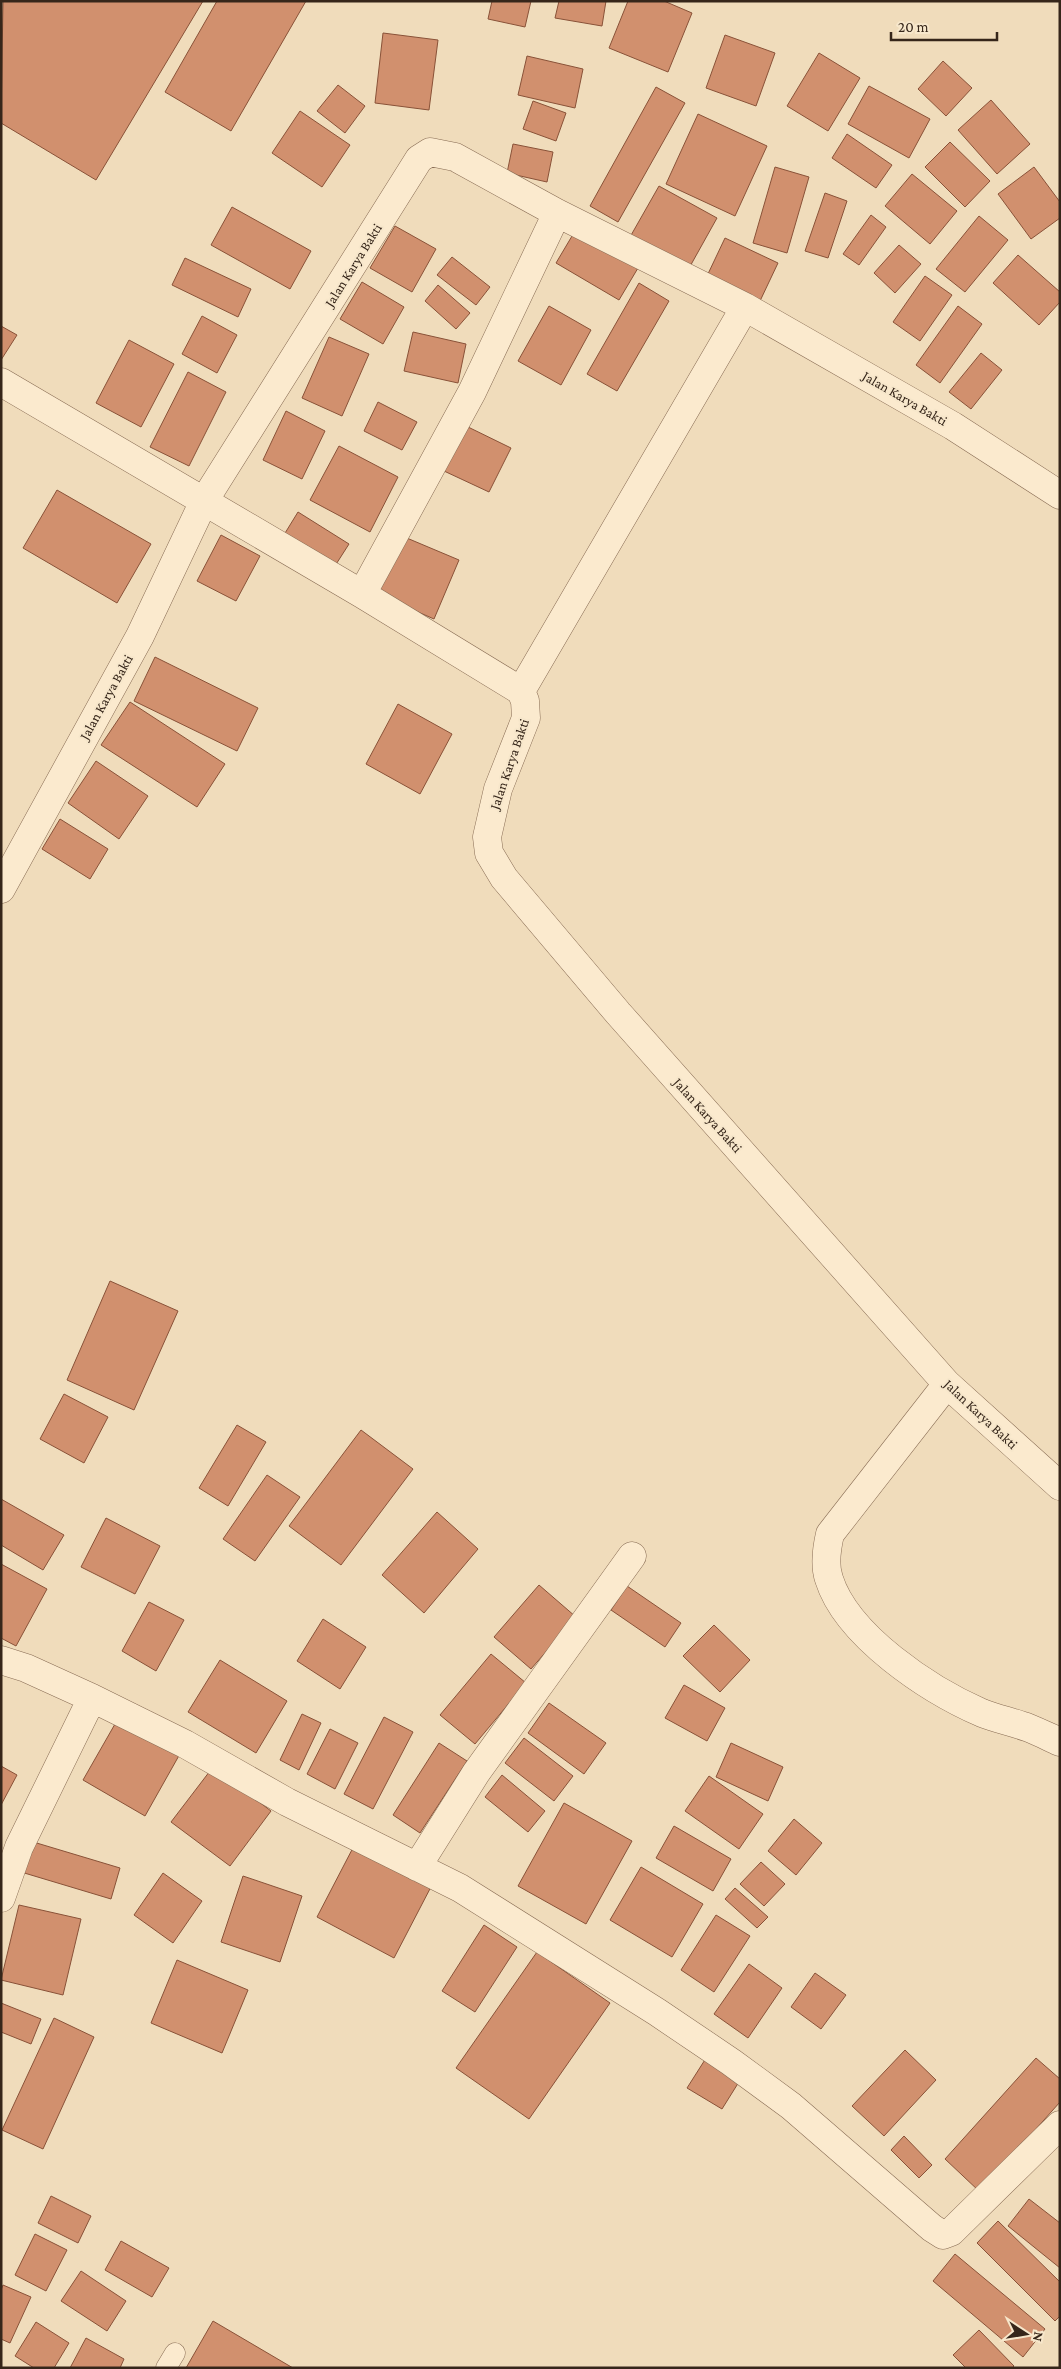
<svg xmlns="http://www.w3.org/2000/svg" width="1061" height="2369" viewBox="0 0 1061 2369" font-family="'Crimson Pro',serif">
  <rect width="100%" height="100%" fill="#f0dcbb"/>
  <path fill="#d1906e" stroke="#895238" d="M3,1H203L96,180L1,123Z
    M217,1H306L231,131L165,92Z
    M492,1H531L525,27L488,19Z
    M559,1H606L602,26L555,18Z
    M628,1H664L692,13L668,72L609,48Z
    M383,33L438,40L429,110L375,103Z
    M725,35L775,53L756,106L706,88Z
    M819,53L860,78L828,131L787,106Z
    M527,56L583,69L575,108L518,95Z
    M943,61L972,88L946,116L918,89Z
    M338,85L365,106L345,133L317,111Z
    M869,86L930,119L909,158L848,124Z
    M656,87L685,103L618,222L590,206Z
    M991,100L1030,144L997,174L958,130Z
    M533,101L566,113L556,141L523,129Z
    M300,111L350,145L322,187L272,153Z
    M698,114L767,146L735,216L666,184Z
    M847,134L892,165L876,188L832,158Z
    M950,142L990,181L965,207L925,167Z
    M513,144L553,152L547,182L507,173Z
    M775,167L809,177L787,253L753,243Z
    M1034,167L1060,202V218L1031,239L998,194Z
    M912,174L957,211L930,244L885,206Z
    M659,186L717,218L688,270L630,237Z
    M825,193L847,201L828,258L805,251Z
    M232,207L311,251L290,289L211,245Z
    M871,215L886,227L859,265L843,254Z
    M979,216L1008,240L965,292L936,269Z
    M395,226L436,249L412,292L370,268Z
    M575,231L638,268L619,300L556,263Z
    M725,238L778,263L760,301L707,276Z
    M899,245L921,264L895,293L874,273Z
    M1018,255L1060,292V302L1039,325L993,283Z
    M452,257L490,287L476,305L437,275Z
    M185,258L251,289L238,317L172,285Z
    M925,276L952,295L920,341L893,322Z
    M362,282L404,307L383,344L340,319Z
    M639,283L669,301L617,391L587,374Z
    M438,285L470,313L456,329L425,301Z
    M549,306L591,330L561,385L518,361Z
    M958,306L982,324L940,383L916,365Z
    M202,316L237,335L217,373L182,354Z
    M1,326L17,335L1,360Z
    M413,332L466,344L458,383L404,371Z
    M329,337L369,354L342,416L302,398Z
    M129,340L174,364L141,427L96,403Z
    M981,353L1002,370L971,409L949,392Z
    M188,372L226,392L189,466L150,447Z
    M378,402L417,422L402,450L364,431Z
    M286,411L325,431L302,479L263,460Z
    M466,426L511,448L489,492L444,471Z
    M339,446L398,477L370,532L310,500Z
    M57,490L151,544L117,603L23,548Z
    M298,512L349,544L333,569L282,538Z
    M221,535L260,556L236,601L197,581Z
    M402,536L459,560L434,619L377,594Z
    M155,657L258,708L237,751L134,701Z
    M130,702L225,764L197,807L101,745Z
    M398,704L452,734L420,794L366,764Z
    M96,761L148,796L119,839L68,803Z
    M60,819L108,849L90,879L42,849Z
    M110,1281L178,1311L134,1410L67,1380Z
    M64,1394L108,1417L84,1463L40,1439Z
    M237,1425L266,1442L228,1506L199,1488Z
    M361,1430L413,1469L341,1565L289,1526Z
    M267,1475L300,1497L255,1561L223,1539Z
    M1,1499L64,1535L43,1570L1,1545Z
    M437,1512L478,1549L424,1613L382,1575Z
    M106,1518L160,1546L135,1594L81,1567Z
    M1,1564L47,1589L16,1646L1,1638Z
    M539,1585L576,1617L531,1669L494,1637Z
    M627,1586L681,1623L665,1647L611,1610Z
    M149,1602L184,1620L156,1671L122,1651Z
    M323,1619L366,1647L340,1689L297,1661Z
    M714,1625L750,1660L720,1692L683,1656Z
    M491,1654L526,1683L475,1744L440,1715Z
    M220,1660L287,1701L256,1753L188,1712Z
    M684,1685L725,1708L707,1741L665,1718Z
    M549,1703L606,1743L584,1774L528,1733Z
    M302,1714L321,1723L299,1770L280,1760Z
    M119,1717L181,1752L145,1816L83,1780Z
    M384,1717L413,1732L373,1809L344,1794Z
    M330,1729L358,1743L335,1789L307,1774Z
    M524,1738L573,1776L554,1801L505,1763Z
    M439,1743L467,1761L420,1833L393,1815Z
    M731,1743L783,1767L768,1801L716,1777Z
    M1,1766L17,1775L1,1805Z
    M213,1767L271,1811L230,1866L171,1822Z
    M502,1775L545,1811L528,1832L485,1797Z
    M709,1776L763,1814L739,1849L685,1811Z
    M564,1803L632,1841L586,1924L518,1886Z
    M794,1819L822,1843L796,1875L768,1851Z
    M674,1826L731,1859L713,1891L656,1858Z
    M30,1841L120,1868L111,1899L21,1872Z
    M356,1842L433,1883L394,1958L317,1917Z
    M761,1862L785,1884L764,1906L740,1884Z
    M641,1867L703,1904L672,1957L610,1920Z
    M163,1873L202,1901L173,1943L134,1915Z
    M243,1876L302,1896L280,1962L221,1942Z
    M735,1888L768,1917L757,1928L725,1899Z
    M19,1905L81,1919L63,1995L1,1980Z
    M716,1915L750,1936L714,1992L681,1970Z
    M484,1925L517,1947L475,2012L442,1991Z
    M537,1952L610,2003L529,2119L456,2068Z
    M177,1960L248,1990L222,2053L151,2023Z
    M749,1964L782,1988L748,2038L714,2014Z
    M815,1973L846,1995L821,2029L791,2007Z
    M1,2003L41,2019L31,2044L1,2032Z
    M54,2018L94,2037L43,2149L2,2130Z
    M905,2050L936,2080L884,2136L852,2106Z
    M708,2055L742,2077L722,2109L687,2088Z
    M1036,2058L1060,2079V2102L980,2192L945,2159Z
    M904,2136L932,2165L919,2178L891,2150Z
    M51,2196L91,2216L78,2243L38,2223Z
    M1029,2199L1060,2223V2268L1008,2226Z
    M998,2221L1060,2282V2316L1055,2321L977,2243Z
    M35,2234L67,2250L46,2291L15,2275Z
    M121,2241L169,2268L152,2297L105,2270Z
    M955,2254L1045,2329L1023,2357L933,2281Z
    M81,2271L126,2301L107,2331L61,2301Z
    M3,2285L31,2297L10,2343L1,2339V2290Z
    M213,2321L293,2368H186Z
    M36,2322L69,2343L54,2368H34L15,2356Z
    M979,2330L1014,2366L1012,2368H966L953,2355Z
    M86,2338L124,2359L120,2368H70Z"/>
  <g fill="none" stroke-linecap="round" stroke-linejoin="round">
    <g stroke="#886c54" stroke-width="21">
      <path id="service" d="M166,2368L175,2353"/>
    </g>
    <g stroke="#886c54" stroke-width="29">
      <path id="minor" d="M1,382L362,594L521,691L525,701L526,718L498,789L487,837L489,853L504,878L618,1013L947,1384L1060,1486
        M362,594L472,392L557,213
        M521,691L745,307
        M1,889L140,636L204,501L419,159L430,152L455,157L557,213L745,307L953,426L1060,495
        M947,1384L830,1534C827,1547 824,1565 829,1579C847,1636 929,1690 982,1713C997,1719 1013,1722 1029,1728C1039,1732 1049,1737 1060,1742
        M1,1660L26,1668L92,1698L185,1744L287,1802L460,1888L657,2012L731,2062L791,2106L932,2228L943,2235L951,2232L1060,2125
        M417,1867L476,1773L632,1556
        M1,1898L19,1847L92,1698"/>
    </g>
    <use href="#service" stroke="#fbeace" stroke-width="20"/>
    <use href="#minor" stroke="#fbeace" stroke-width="28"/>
  </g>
  <g text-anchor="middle" stroke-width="4" stroke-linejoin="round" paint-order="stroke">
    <g font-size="14" fill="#36261a" stroke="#f7e7cb">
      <text transform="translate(353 265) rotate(-58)" y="5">Jalan Karya Bakti</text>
      <text transform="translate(905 398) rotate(30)" y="5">Jalan Karya Bakti</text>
      <text transform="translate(106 697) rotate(-61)" y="5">Jalan Karya Bakti</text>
      <text transform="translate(509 764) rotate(-71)" y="5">Jalan Karya Bakti</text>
      <text transform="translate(708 1115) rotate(48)" y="5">Jalan Karya Bakti</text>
      <text transform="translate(981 1414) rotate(43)" y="5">Jalan Karya Bakti</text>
    </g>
  </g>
  <rect width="1061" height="2369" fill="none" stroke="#36261a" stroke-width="5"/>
  <g transform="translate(1026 2334) rotate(102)" stroke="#f7e7cb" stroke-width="4" paint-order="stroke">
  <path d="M0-4L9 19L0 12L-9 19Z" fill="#36261a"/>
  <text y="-8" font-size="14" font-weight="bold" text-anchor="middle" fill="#36261a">N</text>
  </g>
  <path d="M891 32v8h106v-8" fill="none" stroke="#36261a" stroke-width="2.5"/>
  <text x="898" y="32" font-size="15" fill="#36261a" stroke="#f7e7cb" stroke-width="4" paint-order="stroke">20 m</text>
</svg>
